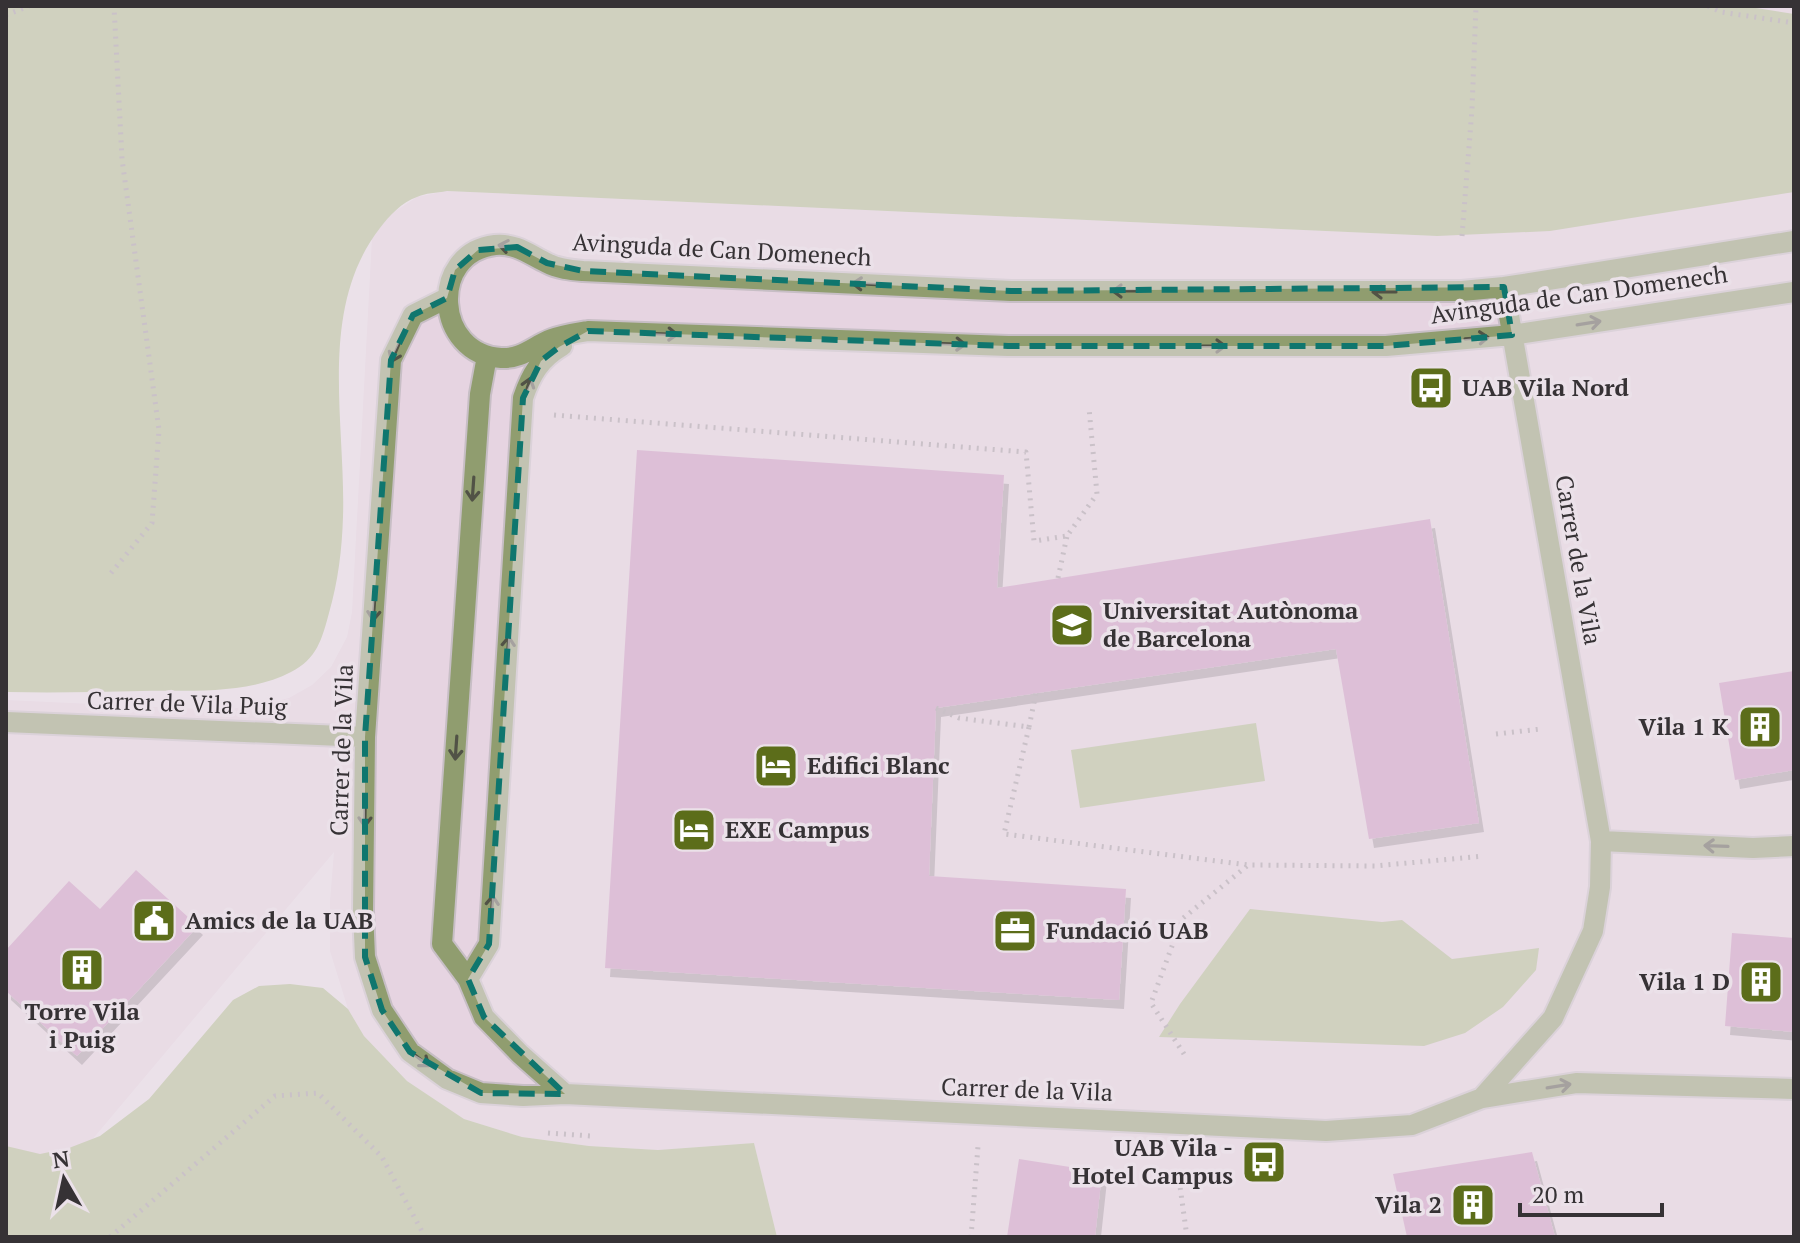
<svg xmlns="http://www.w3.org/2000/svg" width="1800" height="1243" viewBox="0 0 1800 1243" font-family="'PT Serif',serif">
  <defs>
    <filter id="shadow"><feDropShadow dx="5" dy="9" stdDeviation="0" flood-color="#0004"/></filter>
  </defs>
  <rect width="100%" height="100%" fill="#ebe1e9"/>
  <path fill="#e6d4e1" d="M1448,6H1794V1237H777L754,1143L658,1150L589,1146L522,1137L464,1119L407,1081L364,1036L348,1009L330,951V901L334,852L70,1166L6,1146V700L223,710L260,705L289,698L312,685L331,667L347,637L352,612L372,238L391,214L417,197L447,191L1437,236Z"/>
  <path fill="#afbc8d" d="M6,6H1743L1794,14V192L1550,231L1437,236L447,191C437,193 425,193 417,197C402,202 389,216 380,228C317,309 346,422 343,517C342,550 338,582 329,613C322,639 317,659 291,672C247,695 190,690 142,691C97,692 53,693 8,692L6,691Z
    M1256,723L1265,781L1080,808L1071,750Z
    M1250,909L1382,922L1402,920L1452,959L1539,948L1536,970L1503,1007L1465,1033L1424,1046L1159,1037L1180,1004Z
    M290,984L323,988L348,1009L364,1036L407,1081L464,1119L522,1137L589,1146L658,1150L754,1143L777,1237H6V1146L40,1154L69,1148L100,1136L149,1099L233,1000L259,986Z"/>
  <path fill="#cd96c1" filter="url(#shadow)" d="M637,450L1004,475L997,588L1430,519L1479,823L1369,839L1336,649L936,708L929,876L1126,889L1119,1000L605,968Z
    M1794,671V770L1735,780L1719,683Z
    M136,870L198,926L77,1056L6,991V950L69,881L100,909Z
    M1732,933L1794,938V1032L1725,1026Z
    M1532,1152L1555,1237H1407L1393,1174Z
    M1019,1159L1102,1172L1095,1237H1007Z"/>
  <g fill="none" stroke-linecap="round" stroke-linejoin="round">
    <g stroke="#c7bec5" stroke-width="24">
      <path id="minor" d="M1794,241L1504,287L1462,291H1011L583,271C571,270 558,269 547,263C530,255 516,243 495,245C428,253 435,355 501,358C523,359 533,346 552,339C563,335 576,333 588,331L1008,346H1386L1512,335L1794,292
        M447,298L413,315L391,360L365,737L363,911L365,957L382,1010L410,1052L447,1079L481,1093L523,1096L565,1094L1326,1131L1412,1125L1482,1098L1553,1018L1593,931L1600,887L1601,841L1504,287
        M487,356L480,394L442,944L468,979L484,1017L520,1054L565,1094
        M6,722L365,737
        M1601,841L1753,848L1794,846
        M468,979L489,944L523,398C531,374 540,359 562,346
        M1482,1098L1576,1083L1794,1089"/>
    </g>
    <path stroke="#a29aa0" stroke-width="5" stroke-dasharray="2 6" stroke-linecap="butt" d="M1708,6L1721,12L1794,23
      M6,15L29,6
      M1462,236L1472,109L1476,6
      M554,415L1026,452L1034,541L1067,536L1097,494L1089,408
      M111,573L152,523L159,430L122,159L114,6
      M1058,578L1067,536
      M936,708L959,718L1029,727L1004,834L1248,865L1375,866L1484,856
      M1029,727L1036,693
      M1496,734L1541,729
      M1184,1054L1151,1003L1182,919L1247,866
      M548,1133L591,1136
      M1178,1172L1187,1237
      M110,1237L275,1096L318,1093L382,1157L425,1237
      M971,1237L978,1146"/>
    <use href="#minor" stroke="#909d6f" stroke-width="20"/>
  </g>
  <defs><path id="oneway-shaft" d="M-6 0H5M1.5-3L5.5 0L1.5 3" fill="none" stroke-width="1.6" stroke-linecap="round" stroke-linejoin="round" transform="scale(2)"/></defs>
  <g stroke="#515246">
    <use href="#oneway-shaft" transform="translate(510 247) rotate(-170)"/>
    <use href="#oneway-shaft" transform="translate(864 284) rotate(-177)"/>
    <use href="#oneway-shaft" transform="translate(1124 291) rotate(-180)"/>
    <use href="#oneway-shaft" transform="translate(1384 292) rotate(-180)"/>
    <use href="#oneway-shaft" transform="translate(1589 323) rotate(-9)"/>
    <use href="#oneway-shaft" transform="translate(666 334) rotate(2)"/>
    <use href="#oneway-shaft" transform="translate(1477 338) rotate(-4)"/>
    <use href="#oneway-shaft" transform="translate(954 344) rotate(2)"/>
    <use href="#oneway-shaft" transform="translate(1214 346)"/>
    <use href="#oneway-shaft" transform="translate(396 351) rotate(113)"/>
    <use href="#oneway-shaft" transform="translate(527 389) rotate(-73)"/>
    <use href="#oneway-shaft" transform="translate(473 489) rotate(94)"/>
    <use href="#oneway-shaft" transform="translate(374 609) rotate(94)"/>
    <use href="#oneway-shaft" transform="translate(508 648) rotate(-86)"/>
    <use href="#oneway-shaft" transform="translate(456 748) rotate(94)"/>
    <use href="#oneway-shaft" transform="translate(365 815) rotate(91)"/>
    <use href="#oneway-shaft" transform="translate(1716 846) rotate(-178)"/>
    <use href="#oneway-shaft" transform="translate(492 907) rotate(-86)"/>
    <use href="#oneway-shaft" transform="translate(420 1059) rotate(38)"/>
    <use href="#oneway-shaft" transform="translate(1559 1086) rotate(-9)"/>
  </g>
  <path d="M0 0H1800V1243H0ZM517,247L547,263L583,271L1011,291L1504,287L1512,335L1386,346H1008L588,331L559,347L541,361L523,398L489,944L468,979L484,1017L565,1094L481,1093L410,1052L382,1010L365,957V737L391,360L413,315L447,298L455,270L478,250Z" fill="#ebe1e9" fill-opacity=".55" fill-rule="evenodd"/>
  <path fill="none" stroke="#0f766e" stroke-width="6" stroke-dasharray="16 10" stroke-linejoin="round" d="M517,247L547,263L583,271L1011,291L1504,287L1512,335L1386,346H1008L588,331L559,347L541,361L523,398L489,944L468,979L484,1017L565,1094L481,1093L410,1052L382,1010L365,957V737L391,360L413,315L447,298L455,270L478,250Z"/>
  <defs>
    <g id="bus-square" transform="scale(2.3)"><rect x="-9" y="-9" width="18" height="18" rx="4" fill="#5c6d1a" stroke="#ebe1e9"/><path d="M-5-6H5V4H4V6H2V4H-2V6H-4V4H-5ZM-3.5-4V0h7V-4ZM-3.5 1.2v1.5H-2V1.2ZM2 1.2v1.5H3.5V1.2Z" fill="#fff"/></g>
    <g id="university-square" transform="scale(2.3)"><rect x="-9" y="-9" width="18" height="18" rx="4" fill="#5c6d1a" stroke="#ebe1e9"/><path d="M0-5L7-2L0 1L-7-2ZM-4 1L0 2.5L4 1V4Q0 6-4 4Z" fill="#fff"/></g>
    <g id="building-square" transform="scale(2.3)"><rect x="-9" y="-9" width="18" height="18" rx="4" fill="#5c6d1a" stroke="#ebe1e9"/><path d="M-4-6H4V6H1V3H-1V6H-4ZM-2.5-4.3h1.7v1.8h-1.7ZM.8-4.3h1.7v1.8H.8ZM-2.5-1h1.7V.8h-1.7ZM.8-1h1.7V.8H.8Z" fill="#fff"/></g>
    <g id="hotel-square" transform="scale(2.3)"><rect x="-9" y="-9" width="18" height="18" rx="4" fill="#5c6d1a" stroke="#ebe1e9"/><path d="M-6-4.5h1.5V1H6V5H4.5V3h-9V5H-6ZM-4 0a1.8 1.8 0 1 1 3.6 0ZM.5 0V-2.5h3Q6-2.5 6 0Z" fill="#fff"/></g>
    <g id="civic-square" transform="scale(2.3)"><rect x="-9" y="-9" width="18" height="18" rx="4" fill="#5c6d1a" stroke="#ebe1e9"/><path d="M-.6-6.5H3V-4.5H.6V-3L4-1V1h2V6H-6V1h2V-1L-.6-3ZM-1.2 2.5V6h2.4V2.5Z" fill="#fff"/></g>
    <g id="office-square" transform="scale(2.3)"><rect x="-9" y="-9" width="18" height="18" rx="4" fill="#5c6d1a" stroke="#ebe1e9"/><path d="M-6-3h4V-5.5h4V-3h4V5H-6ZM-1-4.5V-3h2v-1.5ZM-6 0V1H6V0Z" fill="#fff"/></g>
  </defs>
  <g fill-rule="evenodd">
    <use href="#bus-square" x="1431" y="388"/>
    <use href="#university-square" x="1072" y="625"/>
    <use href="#building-square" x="1760" y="727"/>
    <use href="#hotel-square" x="776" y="766"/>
    <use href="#hotel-square" x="694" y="830"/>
    <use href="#civic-square" x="154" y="921"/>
    <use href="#office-square" x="1015" y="931"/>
    <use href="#building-square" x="82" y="970"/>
    <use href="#building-square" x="1761" y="982"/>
    <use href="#bus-square" x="1264" y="1162"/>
    <use href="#building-square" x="1473" y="1205"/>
  </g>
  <g text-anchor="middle" stroke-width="7" stroke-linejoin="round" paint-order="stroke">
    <g font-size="24" fill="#363235" stroke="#ebe1e9">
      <text transform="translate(722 250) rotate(3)" y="8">Avinguda de Can Domenech</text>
      <text transform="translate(1579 295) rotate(-8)" y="8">Avinguda de Can Domenech</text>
      <text transform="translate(1578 560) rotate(80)" y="8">Carrer de la Vila</text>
      <text transform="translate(187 704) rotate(2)" y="8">Carrer de Vila Puig</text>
      <text transform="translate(342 750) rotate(-88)" y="8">Carrer de la Vila</text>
      <text transform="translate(1027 1090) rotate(2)" y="8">Carrer de la Vila</text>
    </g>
    <g font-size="24" font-weight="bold" fill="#363235" stroke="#ebe1e9" text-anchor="start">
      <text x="1462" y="396">UAB Vila Nord</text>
      <text x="1103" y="619">Universitat Autònoma<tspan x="1103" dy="28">de Barcelona</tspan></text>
      <text x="1729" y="735" text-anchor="end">Vila 1 K</text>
      <text x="807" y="774">Edifici Blanc</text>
      <text x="725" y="838">EXE Campus</text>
      <text x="185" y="929">Amics de la UAB</text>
      <text x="1046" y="939">Fundació UAB</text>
      <text x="1730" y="990" text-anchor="end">Vila 1 D</text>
      <text x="82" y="1020" text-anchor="middle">Torre Vila<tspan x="82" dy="28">i Puig</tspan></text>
      <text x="1233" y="1156" text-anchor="end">UAB Vila -<tspan x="1233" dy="28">Hotel Campus</tspan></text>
      <text x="1442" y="1213" text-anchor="end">Vila 2</text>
    </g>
  </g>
  <rect width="1800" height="1243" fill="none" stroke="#363235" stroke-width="16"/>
  <g transform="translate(64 1179) rotate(351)" stroke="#ebe1e9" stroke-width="6" paint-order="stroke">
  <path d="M0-6L14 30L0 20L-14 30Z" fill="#363235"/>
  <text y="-12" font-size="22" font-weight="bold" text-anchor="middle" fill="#363235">N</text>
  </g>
  <path d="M1520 1203v12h142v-12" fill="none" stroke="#363235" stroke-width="4"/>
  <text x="1532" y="1203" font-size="24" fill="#363235" stroke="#ebe1e9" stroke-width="6" paint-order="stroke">20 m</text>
</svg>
